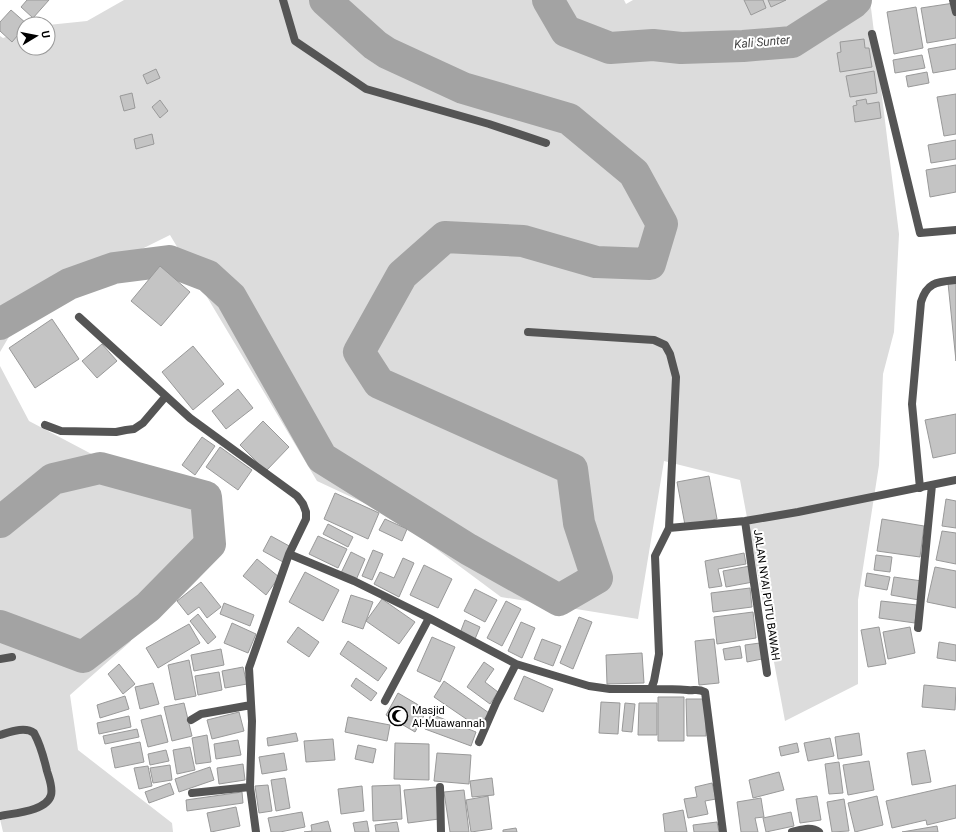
<svg xmlns="http://www.w3.org/2000/svg" width="956" height="832" viewBox="0 0 956 832" font-family="Roboto,sans-serif">
  <rect width="100%" height="100%" fill="#fff"/>
  <path fill="#dcdcdc" d="M124,0H624L626,4L633,0H870L899,234L894,332L883,374L879,465L858,600V684L785,721L740,480L664,461L638,619L501,597L392,516L317,481L170,235L27,306L0,352V36L3,38L24,31V48H48V25L87,21Z
    M0,366L29,421L213,518L130,642L70,695L78,750L172,823L173,832H3L0,819Z"/>
  <g fill="none" stroke-linecap="round" stroke-linejoin="round">
    <path stroke="#a3a3a3" stroke-width="32" d="M548,0L566,31L610,48L653,45L681,48L743,46L792,42L853,3L856,0
      M0,324L69,284L114,268L169,261L208,276L231,297L322,458L468,549L559,600L597,578L579,523L572,469L379,383L359,352L402,275L445,237L523,241L596,262L650,264L662,224L634,173L569,119L463,88L387,53L375,45L325,0
      M0,522L53,479L100,468L206,497L210,544L148,607L83,657L0,626"/>
  </g>
  <path fill="#c4c4c4" stroke="#999" d="M27,0H49L33,18L21,7Z
    M744,0H763L766,8L751,15Z
    M768,0H786L771,7Z
    M954,3L956,17V38L927,43L921,8Z
    M916,7L923,48L894,54L887,12Z
    M11,10L27,24H24V28L12,42L0,31V22Z
    M864,39L865,48H869L872,67L840,72L837,53L841,52L840,42Z
    M956,44V69L933,73L928,49Z
    M922,55L925,68L895,73L893,60Z
    M156,69L160,78L147,84L143,75Z
    M874,71L877,93L850,97L846,76Z
    M927,72L929,83L908,87L906,76Z
    M132,93L135,108L124,111L120,96Z
    M956,94V134L944,136L937,97Z
    M866,99L867,104L879,102L881,118L855,122L853,106L857,105L856,101Z
    M160,100L168,111L160,118L152,107Z
    M152,134L154,144L136,149L134,139Z
    M956,140V159L931,163L928,145Z
    M956,165V192L930,197L926,170Z
    M160,266L190,292L161,326L131,301Z
    M948,283H956V361Z
    M52,319L79,359L35,388L9,348Z
    M102,344L117,361L97,378L82,361Z
    M193,346L224,384L193,410L162,372Z
    M238,389L253,408L226,429L212,411Z
    M956,414V453L933,458L925,420Z
    M263,421L289,447L266,471L240,445Z
    M202,437L215,446L195,475L182,465Z
    M220,447L252,470L238,490L206,467Z
    M709,476L717,519L685,525L677,482Z
    M335,493L379,513L368,539L324,519Z
    M946,499L956,501V528L942,526Z
    M385,519L407,529L402,541L379,530Z
    M882,519L924,526L920,557L877,551Z
    M328,524L353,537L348,547L323,534Z
    M942,531L956,533V564L936,560Z
    M271,536L291,547L283,562L263,551Z
    M318,536L347,549L338,568L309,554Z
    M373,550L383,554L372,580L362,576Z
    M351,552L365,559L356,580L341,573Z
    M744,553L746,564L718,569L722,586L709,588L705,561Z
    M876,555L892,557L890,572L874,570Z
    M403,558L414,563L399,597L374,584L380,572L394,578Z
    M257,559L279,577L266,595L243,576Z
    M424,565L452,579L438,608L410,595Z
    M750,566L753,582L726,587L723,571Z
    M935,567L956,571V608L927,602Z
    M305,572L339,590L323,621L289,602Z
    M867,573L890,577L887,590L865,586Z
    M894,577L922,581L919,600L891,595Z
    M201,582L221,607L207,618L199,607L188,615L177,601Z
    M750,588L752,607L713,612L711,593Z
    M475,589L497,600L485,622L464,611Z
    M351,595L373,602L363,629L342,622Z
    M382,599L415,622L399,644L366,621Z
    M506,601L521,609L502,646L487,638Z
    M881,601L917,605L915,623L879,618Z
    M224,603L254,615L250,626L220,614Z
    M753,612L756,638L717,644L714,617Z
    M198,614L216,637L208,644L190,621Z
    M579,617L592,622L573,669L560,663Z
    M465,620L480,627L475,639L460,633Z
    M521,622L535,628L522,658L508,651Z
    M232,623L256,634L248,653L224,643Z
    M189,624L200,643L158,668L146,648Z
    M298,627L319,642L309,657L287,642Z
    M879,627L886,664L868,667L861,630Z
    M910,627L915,653L888,659L883,632Z
    M432,637L455,647L440,682L417,671Z
    M542,639L561,646L553,666L534,659Z
    M714,639L719,683L699,685L695,641Z
    M348,641L387,668L378,681L340,654Z
    M939,642L956,645V661L937,658Z
    M760,643L762,659L747,662L745,645Z
    M740,646L742,658L725,660L723,649Z
    M221,649L224,665L194,671L191,655Z
    M642,653L644,683L607,684L606,655Z
    M189,660L196,696L175,700L168,665Z
    M484,662L494,669L485,682L498,692L490,704L467,687Z
    M119,664L135,684L123,694L108,674Z
    M243,667L247,684L225,688L222,671Z
    M219,672L222,690L198,695L195,676Z
    M524,676L553,689L543,712L514,699Z
    M356,678L377,693L371,701L351,686Z
    M444,681L489,713L478,727L434,697Z
    M153,683L159,704L140,709L135,687Z
    M924,685L956,688L955,710L922,707Z
    M398,693L427,710L415,732L386,715Z
    M125,696L129,709L100,718L97,705Z
    M658,697H684V741H658Z
    M686,699H705L706,736H687Z
    M601,702L620,703L618,734L599,733Z
    M184,703L192,736L172,741L164,707Z
    M625,703L635,704L632,732L622,731Z
    M639,703H657V735H638Z
    M239,712L244,731L212,739L207,720Z
    M431,714L476,732L471,746L425,729Z
    M161,715L168,742L148,747L141,720Z
    M129,716L131,727L99,734L97,723Z
    M348,717L390,725L387,741L345,732Z
    M137,729L139,737L105,744L103,736Z
    M296,733L298,741L268,746L267,738Z
    M859,733L862,755L838,759L835,737Z
    M207,735L211,762L196,764L192,738Z
    M830,738L834,756L808,761L804,743Z
    M333,739L335,760L306,762L304,741Z
    M238,740L241,755L216,759L214,744Z
    M140,742L144,762L115,768L111,748Z
    M395,743L429,744V780L394,779Z
    M797,743L799,752L781,756L779,747Z
    M358,745L376,749L373,763L355,759Z
    M190,747L195,770L177,774L173,750Z
    M166,750L169,761L150,765L148,754Z
    M925,750L931,782L912,785L907,753Z
    M284,753L287,770L262,774L259,757Z
    M437,753L471,755L469,784L434,781Z
    M869,761L874,790L848,795L843,765Z
    M839,762L843,793L829,794L825,764Z
    M243,764L245,780L219,784L217,768Z
    M170,765L172,780L153,783L150,768Z
    M148,766L152,786L139,789L134,768Z
    M210,767L214,780L179,792L175,779Z
    M779,772L784,790L753,798L749,780Z
    M285,778L290,808L276,811L271,780Z
    M492,778L494,795L472,797L470,781Z
    M170,783L174,794L149,803L145,792Z
    M712,783L716,799L705,801L708,814L688,818L684,799L697,797L695,787Z
    M268,785L272,811L259,813L255,786Z
    M400,785L402,819L373,821L372,786Z
    M956,785V818L927,825L926,820L892,828L886,801Z
    M362,786L364,811L341,814L338,789Z
    M436,787L439,819L408,823L404,790Z
    M464,790L469,832H450L444,792Z
    M242,792L243,803L187,811L186,800Z
    M488,796L492,829L471,832L466,800Z
    M817,796L821,820L800,823L796,799Z
    M877,796L883,825L855,832L848,803Z
    M761,798L764,817L755,818L758,832H741L737,802Z
    M844,799L849,831L832,832L827,802Z
    M236,807L240,826L211,832L207,813Z
    M683,810L687,832H665L663,814Z
    M302,812L305,827L280,832H271L268,818Z
    M791,812L794,826L766,832L763,818Z
    M328,821L331,832H304L312,831L311,825Z
    M367,821L369,832H355L353,823Z
    M397,822L399,832H376L375,825Z
    M717,822L719,832H694L693,825Z
    M937,826L938,832H902Z
    M516,828L517,832H503V830Z"/>
  <g fill="none" stroke-linecap="round" stroke-linejoin="round">
    <path stroke="#555" stroke-width="8" d="M920,488L912,404L921,302C927,282 937,282 956,280"/>
    <path stroke="#555" stroke-width="8" d="M283,0L295,41L366,89L489,124L546,143
      M953,0L956,12
      M872,34L920,233L956,230
      M79,317L190,418L297,496L303,504L306,512V519L289,554L249,668L252,721L250,787L256,832
      M45,425L61,431L116,432L126,430L134,429L143,423L166,396
      M745,521L767,673
      M669,528L745,521L798,512L956,480
      M289,554L354,581L429,618L516,664L589,686L610,689H651L654,681L659,654L655,556L669,528L676,377L670,354L665,345L654,340L528,332
      M918,628L932,485
      M0,659L12,657
      M651,689C663,689 675,689 687,690C695,691 697,688 705,692L723,832
      M385,701L429,618
      M191,720L201,714L207,713L251,705
      M0,735C10,732 25,726 34,733C40,744 44,758 47,771C49,778 53,787 51,795C47,811 14,813 0,816
      M479,742L496,703L516,664
      M440,787L441,832
      M192,793L250,787
      M792,832C801,830 811,826 819,832"/>
  </g>
  <defs>
    <g id="mosque-ring" transform="scale(1)"><circle r="9.5" fill="#fff" stroke="#000" stroke-width="1.5"/><path d="M3.5-4.9A6 6 0 1 0 3.5 4.9A5 5 0 1 1 3.5-4.9Z" fill="#000"/></g>
  </defs>
  <g fill-rule="evenodd">
    <use href="#mosque-ring" x="398" y="716"/>
  </g>
  <g text-anchor="middle" stroke-width="4" stroke-linejoin="round" paint-order="stroke">
    <g font-size="11" fill="#000" stroke="#fff">
      <text transform="translate(767 595) rotate(82)" y="4">JALAN NYAI PUTU BAWAH</text>
    </g>
    <g font-size="11" fill="#000" stroke="#fff" text-anchor="start">
      <text x="412" y="714">Masjid<tspan x="412" dy="13">Al-Muawannah</tspan></text>
    </g>
    <g font-size="12" font-style="italic" fill="#444" stroke="#fff">
      <text transform="translate(762 42) rotate(-5)" y="4">Kali Sunter</text>
    </g>
  </g>
  <g transform="translate(36 36) rotate(80)"><circle r="19" fill="#ffffff" stroke="#999999"/>
  <path d="M0-3L7 15L0 10L-7 15Z" fill="#000000"/>
  <text y="-6" font-size="11" font-weight="bold" text-anchor="middle" fill="#000000">U</text>
  </g>
</svg>
